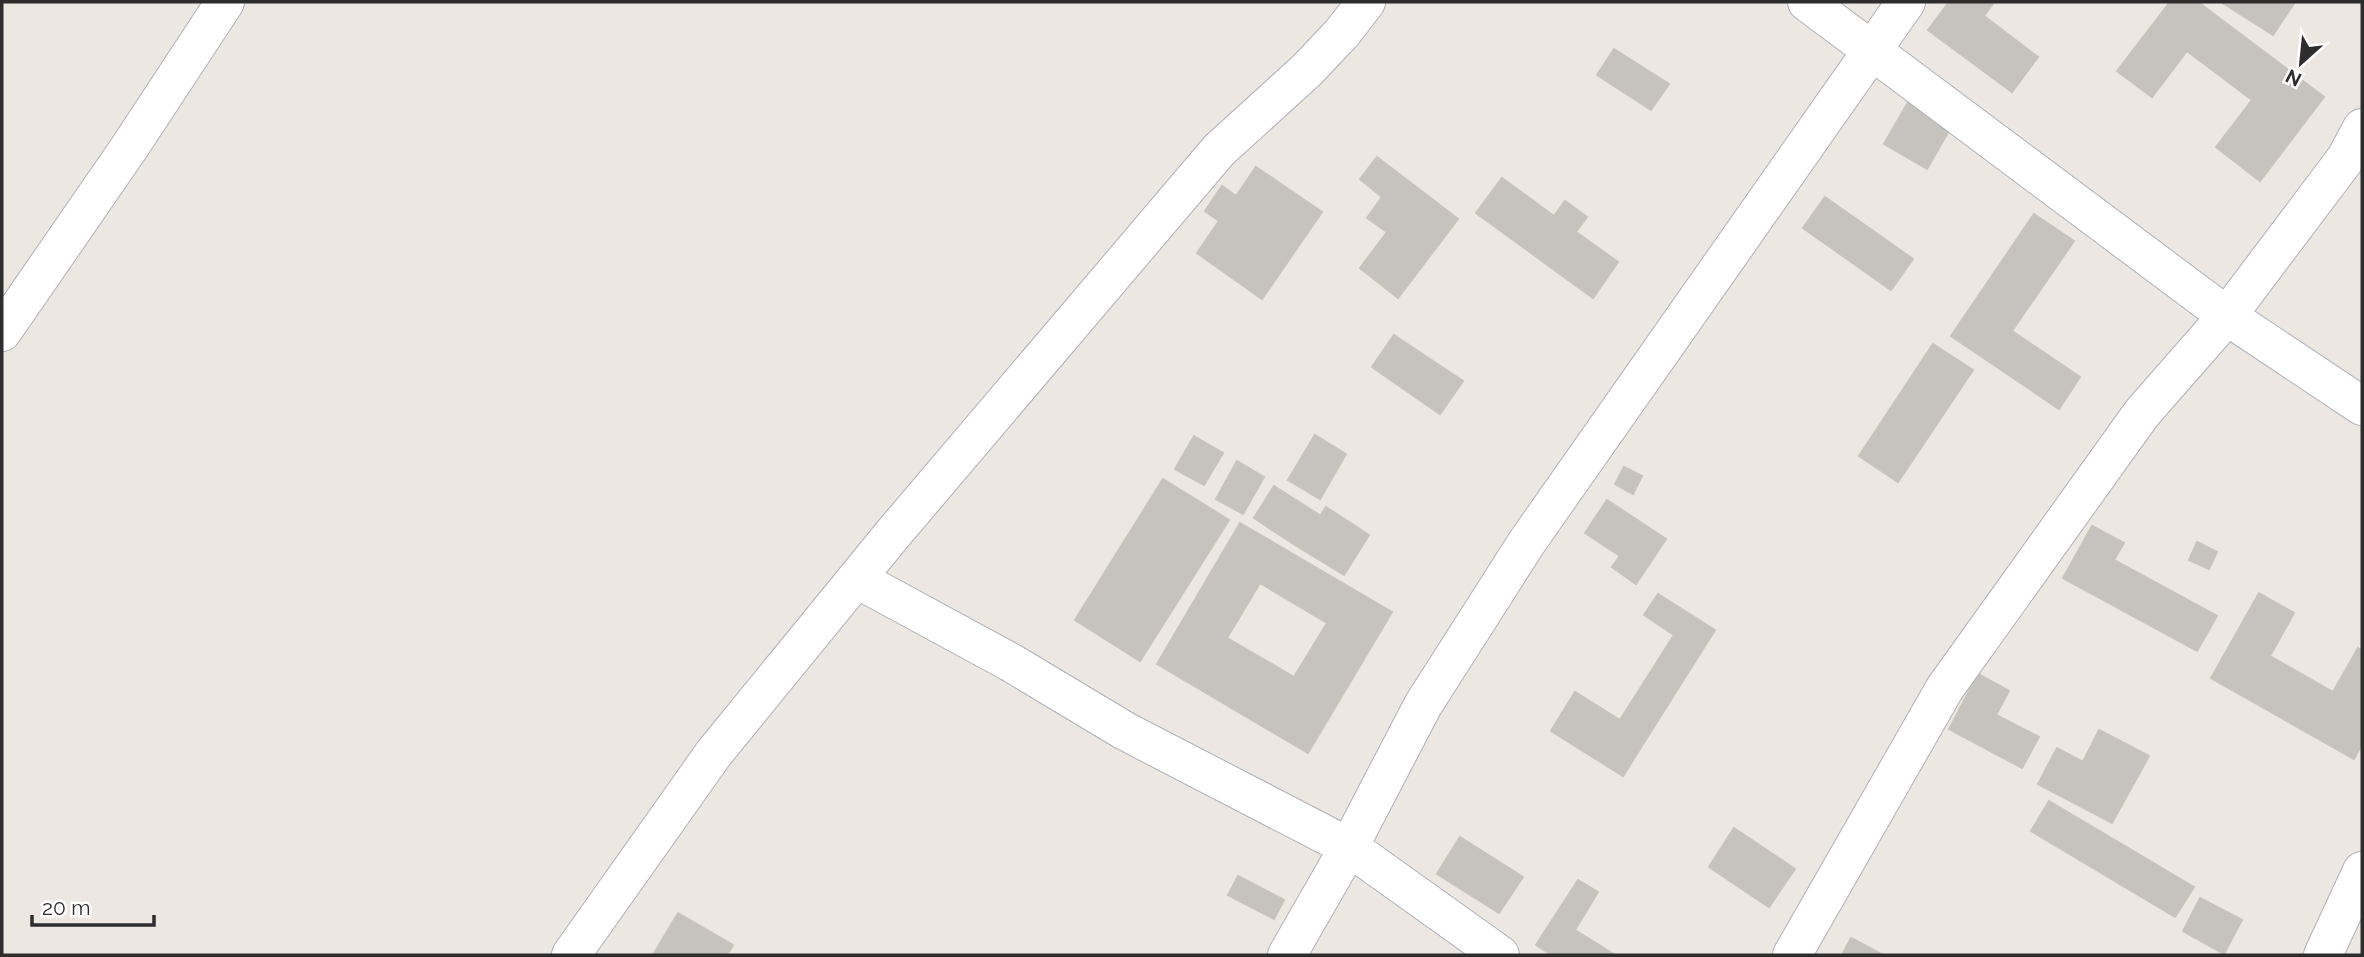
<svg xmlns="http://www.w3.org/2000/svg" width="2364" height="957" viewBox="0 0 2364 957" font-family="Raleway,sans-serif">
  <rect width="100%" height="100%" fill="#ede7e2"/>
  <path fill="#c6c2bd" stroke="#c8c3bb" stroke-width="2" fill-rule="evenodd" d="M1949,2H1994L1984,16L2038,57L2012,92L1928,30Z
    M2170,2H2198L2324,97L2260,181L2216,147L2252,100L2187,51L2152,97L2117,71Z
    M2221,2H2295L2273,35Z
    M1614,49L1669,84L1651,110L1597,75Z
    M1911,97L1954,122L1927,169L1884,144Z
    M1377,157L1458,219L1398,298L1360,268L1387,232L1367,218L1382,197L1360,179Z
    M1256,167L1322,212L1262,299L1197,253L1219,221L1205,211L1222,186L1236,196Z
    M1502,178L1554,216L1565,201L1587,217L1576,232L1618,262L1593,298L1476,213Z
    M1825,197L1913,259L1891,290L1803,228Z
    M2034,214L2074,241L2012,331L2080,377L2059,409L1951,336Z
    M1394,335L1463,381L1440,414L1372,367Z
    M1933,344L1973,370L1898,482L1859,456Z
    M1315,435L1346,454L1320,499L1288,480Z
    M1194,436L1223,453L1204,485L1175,469Z
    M1237,461L1264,477L1243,514L1216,499Z
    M1624,467L1642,476L1633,494L1615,484Z
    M1163,479L1229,520L1140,661L1075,620Z
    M1274,486L1321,516L1300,548L1254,518Z
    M1607,500L1666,539L1636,584L1612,567L1620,556L1585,533Z
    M1326,507L1369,535L1344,575L1300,548Z
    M1240,523L1392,612L1308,753L1157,664ZM1260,583L1327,623L1294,677L1227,638Z
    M2092,526L2124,543L2114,560L2217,616L2197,651L2063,578Z
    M2197,542L2217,552L2209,569L2189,560Z
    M2259,593L2294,613L2270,656L2333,692L2358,648L2362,651V744L2354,759L2211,678Z
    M1658,594L1715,630L1623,776L1551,731L1575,692L1620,720L1674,635L1644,615Z
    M1978,674L2009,691L1996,715L2039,737L2022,768L1949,729Z
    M2099,730L2149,756L2112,823L2038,784L2057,748L2083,762Z
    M2049,801L2194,887L2175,917L2031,831Z
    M1734,828L1795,869L1769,907L1709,867Z
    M1460,837L1523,877L1499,913L1437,874Z
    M1238,876L1284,900L1274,919L1228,895Z
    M1578,880L1598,892L1575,930L1615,955H1552L1536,945Z
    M2200,898L2242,920L2224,954L2183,931Z
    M678,913L733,945L727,955H653Z
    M1851,938L1883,955H1842Z"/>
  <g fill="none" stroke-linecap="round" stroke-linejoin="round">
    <g stroke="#aeb1b8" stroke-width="40">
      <path id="minor" d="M1807,2L2227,316L2362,406
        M2,332L129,148L225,2
        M857,579L1010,662L1125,731L1349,847L1500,955
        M571,955L714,753L892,535L1219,150L1307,70L1342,33L1366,2
        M1287,955L1349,847L1423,705L1527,542L1906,2
        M1792,955L1945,688L2142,413L2227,316L2346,158L2362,128
        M2323,955L2362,871"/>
    </g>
    <use href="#minor" stroke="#fff" stroke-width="38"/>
  </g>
  <rect width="2364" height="957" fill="none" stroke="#2d2d2d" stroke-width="7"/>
  <g transform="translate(2301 63) rotate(207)" stroke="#ffffff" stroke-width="5" paint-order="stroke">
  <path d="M0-5L12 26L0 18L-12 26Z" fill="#2d2d2d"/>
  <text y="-10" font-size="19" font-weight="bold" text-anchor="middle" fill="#2d2d2d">N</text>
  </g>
  <path d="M32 915v10h122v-10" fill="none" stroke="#2d2d2d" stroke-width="3.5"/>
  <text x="42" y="915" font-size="21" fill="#2d2d2d" stroke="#ffffff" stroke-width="5" paint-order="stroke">20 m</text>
</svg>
